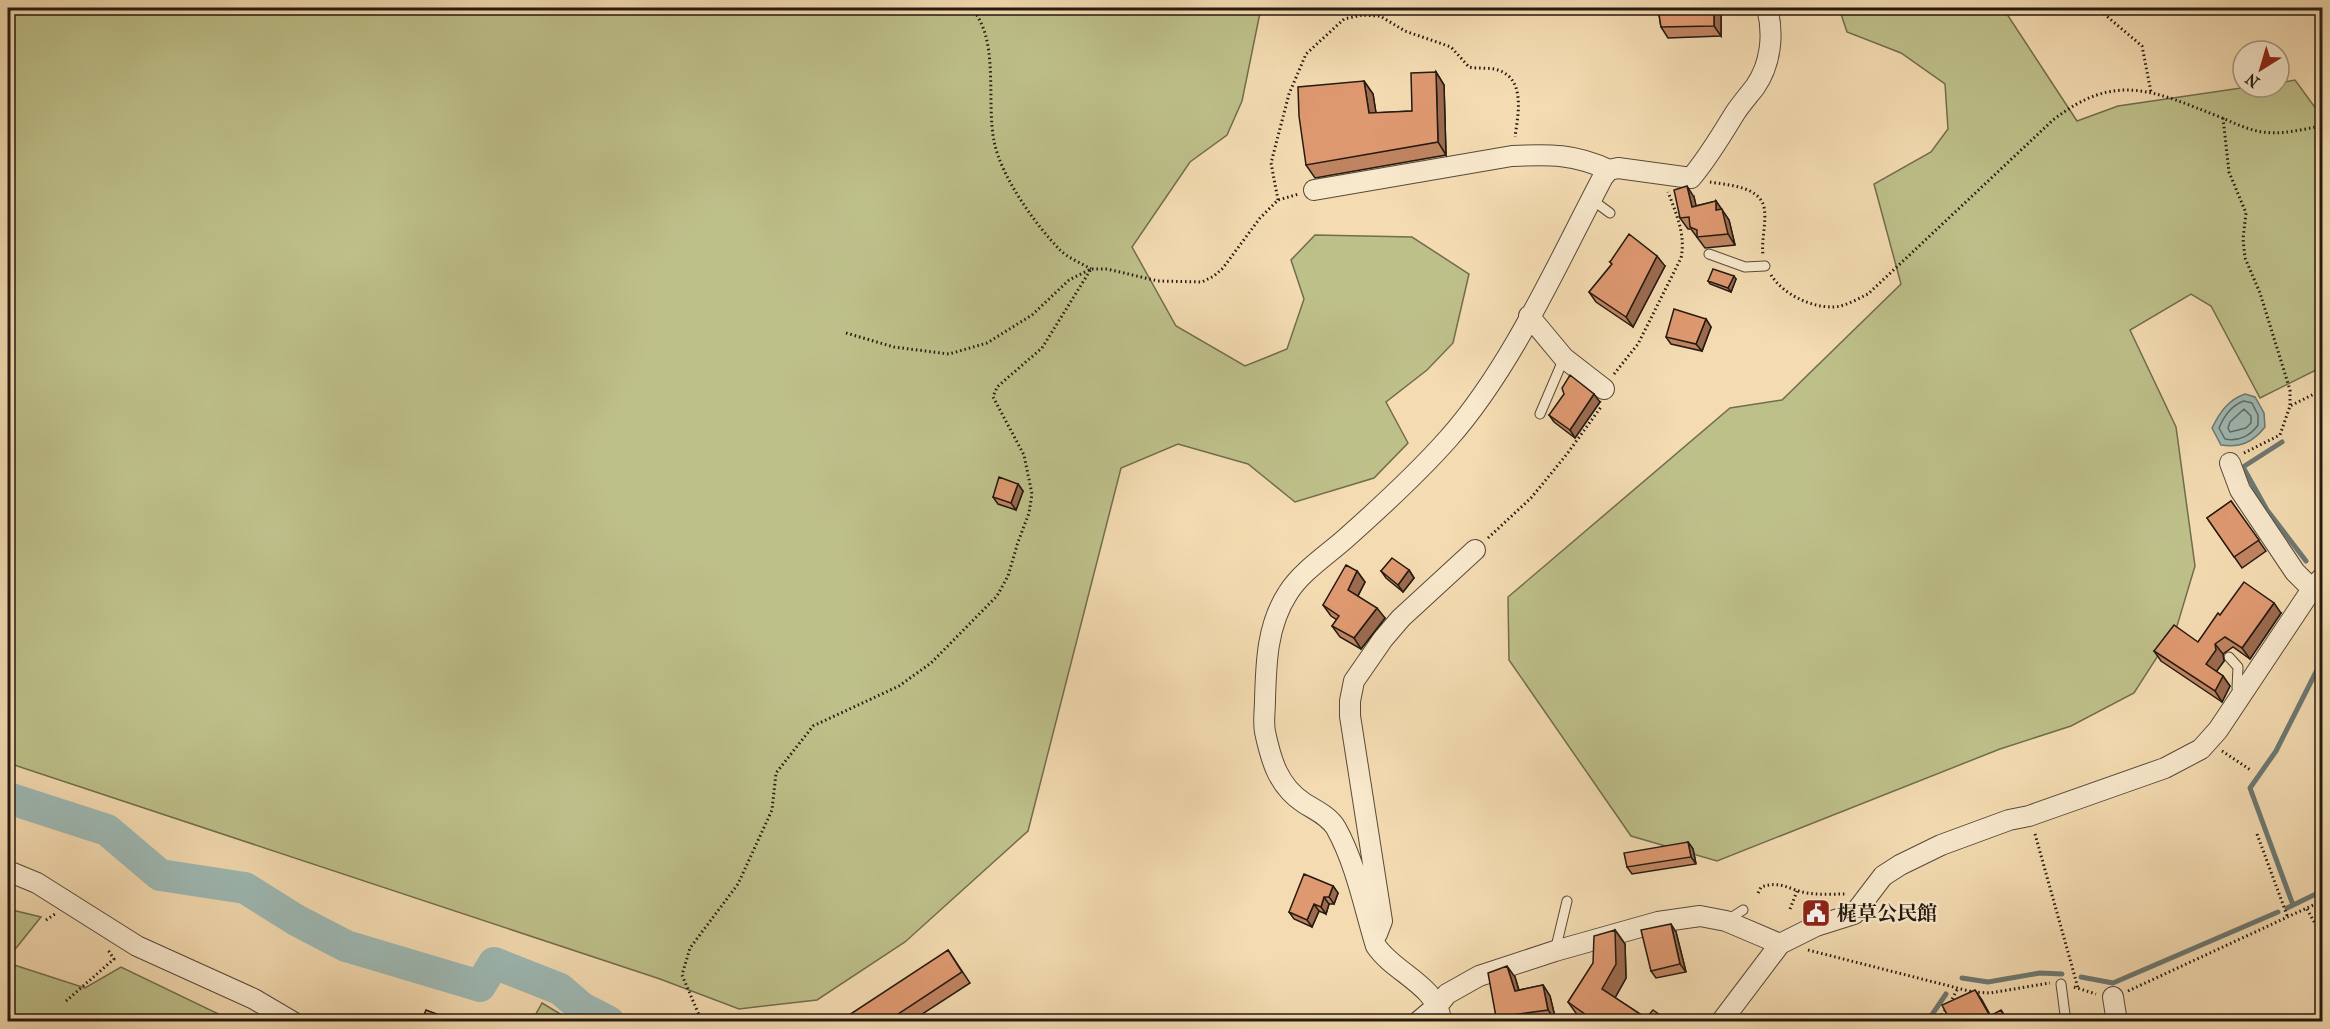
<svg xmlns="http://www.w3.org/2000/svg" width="2330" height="1029" viewBox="0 0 2330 1029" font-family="'IM FELL French Canon','Noto Serif JP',serif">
  <rect width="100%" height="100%" fill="#f4dbb1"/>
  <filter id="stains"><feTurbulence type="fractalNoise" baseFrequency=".00333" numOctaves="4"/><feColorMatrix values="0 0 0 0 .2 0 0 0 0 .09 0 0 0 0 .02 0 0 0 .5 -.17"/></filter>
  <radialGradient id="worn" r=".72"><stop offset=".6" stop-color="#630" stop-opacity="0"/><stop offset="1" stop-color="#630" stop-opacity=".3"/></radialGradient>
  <path fill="#bec08a" stroke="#716d4e" stroke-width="1.5" d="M8,8H1261L1242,101L1227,135L1190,162L1132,247L1176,326L1245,366L1287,349L1304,299L1291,260L1315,235L1412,237L1469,274L1453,343L1427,370L1386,402L1408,443L1374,478L1295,502L1248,464L1178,444L1121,468L1028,831L905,942L817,1000L739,1009L660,979L8,763Z
    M1839,8H2003L2077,121L2118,106L2248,87H2279V83L2295,80L2322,117V367L2260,398L2211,306L2191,294L2130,330L2176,427L2195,566L2177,626L2134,693L2071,726L2000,749L1717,861L1631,836L1509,660L1508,597L1730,408L1782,400L1901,284L1874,184L1931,152L1948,129L1945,84L1901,53L1847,32Z
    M8,909L41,917L8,958Z
    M8,963L85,988L121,967L233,1021H8Z
    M542,1003L572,1021H532Z"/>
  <path fill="#9eb9b4" stroke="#6d7973" stroke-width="1.5" d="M2245,394L2255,397L2264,413L2265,427C2253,442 2241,448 2221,445L2212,428C2220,412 2228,400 2245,394Z"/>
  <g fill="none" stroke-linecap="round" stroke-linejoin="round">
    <path stroke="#616a62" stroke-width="1.5" d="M2244,401L2252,403L2258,415V425C2251,435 2239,442 2225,439L2219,428C2224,416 2232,405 2244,401Z
      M2244,409L2251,416V423L2246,428L2230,432L2228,428L2230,422Z"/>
    <path stroke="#6d7973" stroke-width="5" d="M2282,442L2243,467L2267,510L2306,561
      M2293,905L2250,788L2276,751L2322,660
      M2287,908L2322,891
      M2081,977L2113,983L2278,912
      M1962,978L1988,982L2040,973L2062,974
      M1927,1022L1946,994"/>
    <path stroke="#9eb9b4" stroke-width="32" d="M8,798L107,830L160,875L245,888L296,920L346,946L480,986L494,963L560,989L582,1008L609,1022"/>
    <g stroke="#584a39" stroke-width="11">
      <path id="service" d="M1591,199L1610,213
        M1709,254L1745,267L1765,266
        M1540,414L1564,358
        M2229,657L2238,667L2237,688L2241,691
        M1726,921L1743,910
        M1555,951L1567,901
        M2061,984L2066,1022"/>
    </g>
    <g stroke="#584a39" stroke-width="22">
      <path id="minor" d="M1314,190L1512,156C1550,154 1575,154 1609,170
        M1529,316L1564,358L1604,389
        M2230,463L2240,490L2295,572L2312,589
        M8,871L37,883L137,946L254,999L293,1022
        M1377,934L1382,921L1350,716V701L1354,681L1383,639L1401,618L1475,550
        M2113,997L2117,1022
        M1418,1022L1438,1005L1447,994L1479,976L1555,951L1658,922L1700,916L1726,921L1780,944
        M1441,1022C1439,986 1394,973 1376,946C1364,907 1356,864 1336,828C1329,816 1315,810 1304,803C1278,786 1271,760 1265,732C1263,722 1265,710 1265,700C1266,663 1267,625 1288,593C1301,572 1327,555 1345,539C1381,507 1416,475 1448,439C1512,367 1558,262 1603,177L1609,170L1618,168L1691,178C1708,158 1721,136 1735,113C1741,104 1748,96 1755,87C1771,64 1774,34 1767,8
        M1721,1022L1780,944L1816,926L1854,914L1883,876L1900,865L1941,845L2009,820L2029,816L2165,768L2201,749L2218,730L2312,589L2322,578"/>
    </g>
    <path stroke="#241a11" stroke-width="3" stroke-dasharray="1.5 3" stroke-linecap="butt" d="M971,8C1000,38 986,101 994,141C1001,177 1035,224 1060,250C1068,258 1081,263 1091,269
      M2097,8L2142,46L2151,92
      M2223,118L2229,172L2246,213L2243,239L2245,258L2260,293L2290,390V406
      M1710,182C1727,185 1759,186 1764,207C1767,222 1761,240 1763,255
      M1278,200L1271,163L1289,94L1306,54L1344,19L1362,15L1380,16L1405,31L1451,47L1469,67C1478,69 1489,67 1498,70C1526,79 1518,115 1515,137
      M1771,275C1783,294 1810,307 1832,307C1845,307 1857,299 1868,294L2053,120C2116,71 2153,91 2220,117C2234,123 2248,130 2263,132C2283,135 2303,129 2322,126
      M846,333L894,347L949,354L987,343L1032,315L1069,280L1091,269H1107L1158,281L1202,282L1214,276L1223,268L1260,218L1278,200L1299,194
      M1614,374L1638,344L1681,258C1686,235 1676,213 1668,192
      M2244,453L2280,435L2290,406L2322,390
      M1488,538L1531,498L1567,454L1601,407
      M2222,751L2252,771
      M2035,834L2078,988
      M2257,834L2288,918
      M1758,893L1761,887C1782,880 1789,890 1807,893C1820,895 1834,894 1846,894
      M1790,909L1797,891
      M2307,909L2322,936
      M46,920L55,914
      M1808,950L1973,992L1990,993L2050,983
      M2074,987L2096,994
      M2128,991L2322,901
      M66,1001L114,959L108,950
      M1950,1003L1958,988
      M702,1022L682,975L690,948L738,884L772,810L776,773L813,726L899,686L931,663L997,596L1008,576L1018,542L1029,513L1032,494L1024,455L993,397L997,387L1042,348L1091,269
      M1936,1022L1946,1009"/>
    <use href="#service" stroke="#f8e8cc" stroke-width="9"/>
    <use href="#minor" stroke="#f8e8cc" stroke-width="20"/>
  </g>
  <path fill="#c08461" stroke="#241a11" stroke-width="1.5" d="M1646,8H1756L1755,10L1721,13V36L1668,38L1661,27L1658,9H1647Z
    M1436,72L1444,85L1446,155L1315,178L1306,165L1364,81L1373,94L1376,113L1412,111Z
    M1694,197L1696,206L1716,201L1729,220L1735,245L1705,248L1691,229H1688L1680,218Z
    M1610,262L1665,266L1633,327L1596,302L1589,292L1612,264Z
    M1736,279L1731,292L1710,284L1708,281Z
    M1706,319L1711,327L1702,351L1671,344L1666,337Z
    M1600,402L1575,438L1554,422L1549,415Z
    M1018,484L1023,491L1016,510L998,504L993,497Z
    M2231,501L2266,551L2242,568L2207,518Z
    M1409,570L1414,578L1403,592L1386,578L1381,571Z
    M1357,571L1365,582L1358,596L1385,618L1361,649L1340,637L1332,626L1337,620L1331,616L1323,605Z
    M2281,613L2250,659L2233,647L2223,654L2224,661L2216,671L2223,676L2230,686L2222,702L2161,661L2154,651L2198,642L2220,615Z
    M1688,842L1693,849L1696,864L1632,874L1627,867Z
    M1333,886L1338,893L1334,904H1329L1326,914L1319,911L1312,927L1294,919L1289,912Z
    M1615,930L1625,944L1626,978L1615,998L1646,1018L1669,1022H1586L1578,1016L1568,1002Z
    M1676,932L1686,972L1656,978L1651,971Z
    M948,950L970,983L910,1022H853Z
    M1515,977L1519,990L1543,985L1550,996L1556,1021L1549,1022H1499L1496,1017Z"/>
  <path fill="#9c6b4f" stroke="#241a11" stroke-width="1.5" d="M1714,8H1717L1721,13V36L1714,26Z
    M1436,72L1444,85L1446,155L1438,142Z
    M1364,81L1373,94L1378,126L1369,113Z
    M1687,186L1694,197L1699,218L1692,207Z
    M1716,201L1729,220L1735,245L1728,234L1716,210Z
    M1657,256L1665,266L1633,327L1626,317Z
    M1734,276L1736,279L1731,292L1728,288Z
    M1706,319L1711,327L1702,351L1696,344Z
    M1594,394L1600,402L1575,438L1570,430Z
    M1018,484L1023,491L1016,510L1011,503Z
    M1409,570L1414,578L1403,592L1398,585Z
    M1357,571L1365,582L1355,601L1348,590Z
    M2274,603L2281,613L2250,659L2242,648Z
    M1377,608L1385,618L1361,649L1354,638Z
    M2215,644L2223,654L2224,661L2214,675L2206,664Z
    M2223,676L2230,686L2222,702L2215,691Z
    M1688,842L1693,849L1696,864L1691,857Z
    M1333,886L1338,893L1334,904L1329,897Z
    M1324,897L1329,904L1326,914L1321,907Z
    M1314,904L1319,911L1312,927L1307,920Z
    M1671,924L1676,932L1686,972L1680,964Z
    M1615,930L1625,944L1626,978L1612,1003L1602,989Z
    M1507,966L1515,977L1522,1002L1515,991Z
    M1543,985L1550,996L1556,1021L1548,1010Z
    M1975,990L1982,1000L1994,1022L1990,1016Z
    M2001,1010L2009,1022H2006Z"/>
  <path fill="#df9971" stroke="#241a11" stroke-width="1.5" d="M1658,8H1714V26L1661,27Z
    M1436,72L1438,142L1306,165L1299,116L1298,87L1364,81L1369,113L1412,111L1411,73Z
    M1687,186L1692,207L1716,201V210L1722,209L1728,234L1697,237V230L1690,227L1689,217L1680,218L1674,190Z
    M1629,234L1657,256L1626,317L1589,292L1612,264L1610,262Z
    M1713,269L1734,276L1728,288L1708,281Z
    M1674,309L1706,319L1696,344L1666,337Z
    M1570,375L1594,394L1570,430L1549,415L1564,394L1562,388Z
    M999,477L1018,484L1011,503L993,497Z
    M2231,501L2259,540L2234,557L2207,518Z
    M1392,558L1409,570L1398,585L1381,571Z
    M1346,565L1357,571L1348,590L1377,608L1354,638L1332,626L1339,616L1323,605Z
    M2244,582L2274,603L2242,648L2225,637L2215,644L2216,650L2206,664L2223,676L2215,691L2154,651L2174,625L2198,642L2218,613L2220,615Z
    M1688,842L1691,857L1627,867L1624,853Z
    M1304,874L1333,886L1329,897H1324L1321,907L1314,904L1307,920L1289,912Z
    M1671,924L1680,964L1651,971L1641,930Z
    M1615,930L1616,964L1602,989L1646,1018L1653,1010L1667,1020L1666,1022H1596L1568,1002L1593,963L1594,936Z
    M948,950L962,972L886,1022H853L849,1015Z
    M1507,966L1515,991L1543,985L1548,1010L1496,1017L1488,973Z
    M1975,990L1990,1016L2001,1010L2006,1022H1951L1942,1005Z
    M426,1010L447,1018L445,1022H421Z
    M2052,1016L2053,1022H2037Z"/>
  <defs>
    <g id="civic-square" transform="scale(1.5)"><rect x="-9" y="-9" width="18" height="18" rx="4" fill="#8f2418" stroke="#f8e8cc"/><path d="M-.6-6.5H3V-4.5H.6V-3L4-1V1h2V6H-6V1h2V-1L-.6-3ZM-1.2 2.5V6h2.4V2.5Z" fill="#fff"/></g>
  </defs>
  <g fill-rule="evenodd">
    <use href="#civic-square" x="1816" y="913"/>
  </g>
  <g text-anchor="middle" stroke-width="4.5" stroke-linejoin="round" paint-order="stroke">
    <g font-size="20" font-weight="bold" fill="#241a11" stroke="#f8e8cc" text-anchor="start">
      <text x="1837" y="920">梶草公民館</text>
    </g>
  </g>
  <rect width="2330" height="1029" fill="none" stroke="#f4dbb1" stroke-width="30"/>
  <rect x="9" y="9" width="2312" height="1011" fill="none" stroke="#241a11" stroke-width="3"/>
  <rect x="15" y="15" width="2300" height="999" fill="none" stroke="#241a11" stroke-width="1.5"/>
  <g transform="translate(2261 69) rotate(217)"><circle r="28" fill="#f8e8cc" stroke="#a39681" stroke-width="1.5"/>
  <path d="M0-4.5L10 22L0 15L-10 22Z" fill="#8f2418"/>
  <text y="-9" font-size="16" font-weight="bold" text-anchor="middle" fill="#241a11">N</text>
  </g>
  <rect width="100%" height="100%" filter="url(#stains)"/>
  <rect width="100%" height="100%" fill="url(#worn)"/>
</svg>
